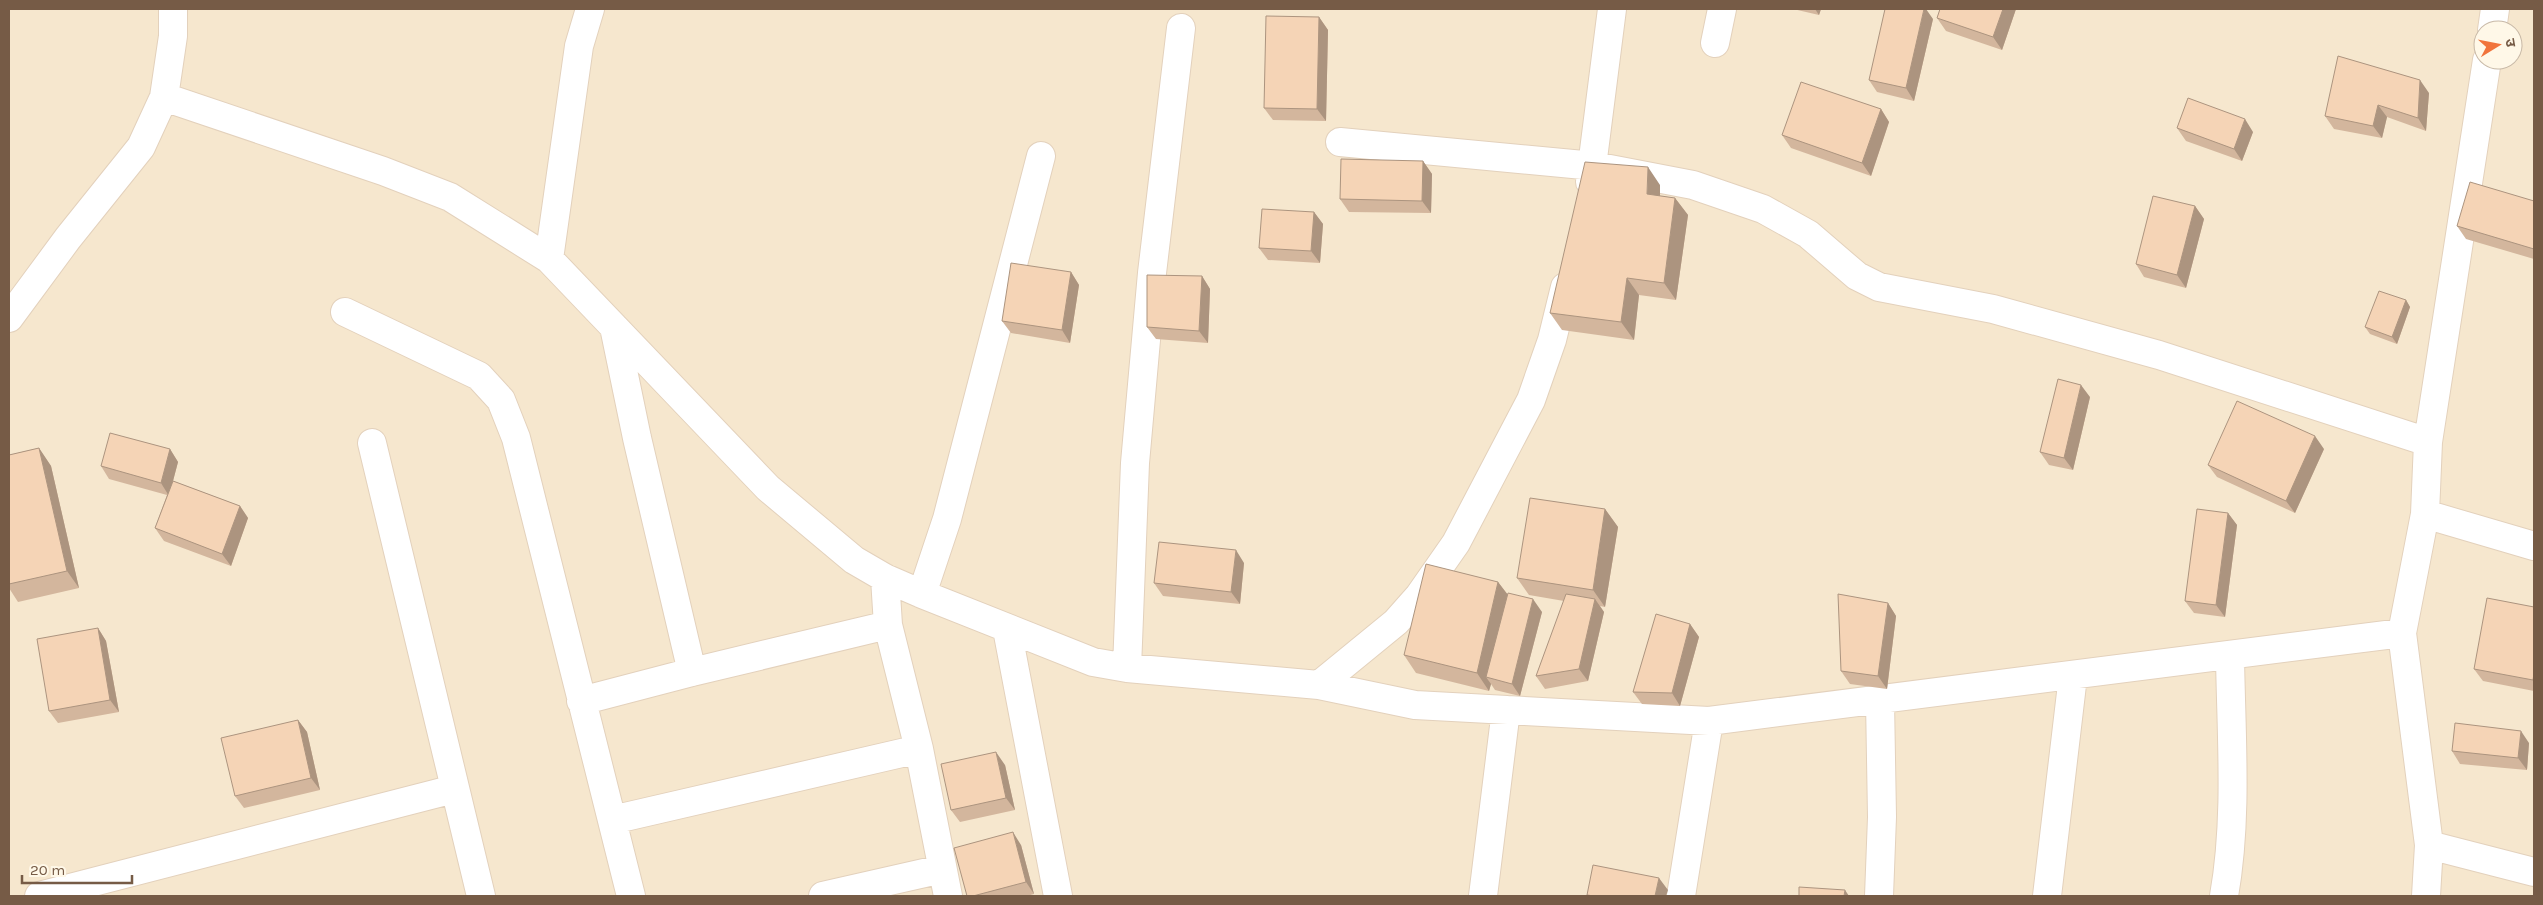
<svg xmlns="http://www.w3.org/2000/svg" width="2543" height="905" viewBox="0 0 2543 905" font-family="Karla,'Noto Sans Devanagari',sans-serif">
  <rect width="100%" height="100%" fill="#fef5e0"/>
  <path fill="#f6e7ce" fill-rule="evenodd" d="M9,9H2534V896H9ZM2483,30H2513V60H2483Z"/>
  <g fill="none" stroke-linecap="round" stroke-linejoin="round">
    <g stroke="#e3d1bc" stroke-width="30">
      <path id="minor" d="M2492,30L2495,9
        M1715,43L1722,9
        M164,97L383,171L450,197L549,259L768,488L854,560L885,578L922,594L1093,662L1127,668L1319,685L1415,705L1709,721L2402,633
        M1340,142L1594,166L1693,185L1763,209L1808,234L1857,276L1879,287L1993,309L2159,355L2428,442
        M1590,182L1612,9
        M549,259L579,46L590,9
        M345,312L479,376L501,400L516,438L631,896
        M9,318L68,238L141,147L164,97L173,36V9
        M614,327L637,438L692,672
        M372,443L481,896
        M2425,514L2534,546
        M885,578L888,625L919,749L948,896
        M922,594L947,519L1041,156
        M1007,629L1058,896
        M1127,668L1135,463L1152,273L1181,28
        M1319,685L1396,622L1419,596L1456,543L1531,400L1552,340L1565,287
        M581,701L692,672L888,625
        M612,820L919,749
        M2429,845L2534,872
        M39,896L454,789
        M823,896L942,869
        M1483,896L1506,710
        M1681,896L1709,721
        M1879,896L1882,817L1880,700
        M2047,896L2073,676
        M2224,896C2238,817 2231,734 2230,655
        M2426,896L2429,845L2402,633L2425,514L2428,442L2487,60"/>
    </g>
    <use href="#minor" stroke="#fff" stroke-width="28"/>
  </g>
  <path fill="#d3b69d" d="M1793,9H1821L1819,15Z
    M1940,9H2016L2002,50L1946,31L1937,18Z
    M1319,17L1328,30L1326,121L1273,120L1264,108Z
    M1933,19L1914,101L1877,92L1869,80Z
    M2429,93L2426,131L2387,117L2382,138L2334,129L2325,116Z
    M1881,109L1889,122L1871,176L1791,148L1782,135Z
    M2177,128L2253,132L2242,161L2186,141Z
    M1423,161L1432,174L1431,213L1349,212L1340,199Z
    M1660,185V196L1675,198L1688,215L1676,300L1639,295L1634,340L1562,330L1550,313Z
    M2534,201V259L2466,239L2457,226Z
    M2195,206L2204,219L2186,288L2144,277L2136,264Z
    M1314,212L1323,224L1320,263L1268,260L1259,248Z
    M1071,272L1079,285L1070,343L1011,333L1002,321Z
    M1202,276L1210,289L1208,343L1156,339L1147,327Z
    M2406,300L2410,307L2397,344L2370,334L2365,327Z
    M2090,397L2073,470L2049,465L2040,452Z
    M39,448L51,466L79,588L18,602L9,588V455Z
    M170,449L178,462L173,481L240,506L248,518L231,566L164,541L155,528L167,495L109,479L101,466Z
    M2324,449L2295,513L2217,477L2208,465Z
    M1605,509L1618,527L1605,607L1600,606L1604,612L1588,681L1545,689L1536,676L1564,601L1529,595L1517,578Z
    M2228,513L2237,525L2225,617L2194,613L2185,601Z
    M1244,563L1240,604L1163,596L1154,583Z
    M1498,582L1508,595L1542,612L1520,696L1495,690L1491,684L1489,691L1416,673L1404,655Z
    M1888,603L1896,616L1887,689L1850,684L1841,671Z
    M2534,607V691L2483,681L2474,669Z
    M1690,624L1699,637L1680,706L1642,704L1633,692Z
    M98,628L106,641L119,712L58,723L49,711Z
    M298,720L307,732L320,790L244,808L235,796Z
    M2529,743L2527,770L2460,764L2452,751Z
    M1005,765L1015,810L960,822L951,810Z
    M1021,845L1034,894L1027,896H967Z"/>
  <path fill="#ac947f" d="M1815,9H1821L1819,15Z
    M1924,9H1926L1933,19L1914,101L1906,88Z
    M2003,9H2016L2002,50L1993,37Z
    M1319,17L1328,30L1326,121L1317,109Z
    M2420,80L2429,93L2426,131L2418,118Z
    M2378,105L2387,117L2382,138L2373,126Z
    M1881,109L1889,122L1871,176L1862,163Z
    M2245,119L2253,132L2242,161L2234,149Z
    M1423,161L1432,174L1431,213L1422,201Z
    M1648,167L1660,185V212L1647,194Z
    M1675,198L1688,215L1676,300L1664,283Z
    M2195,206L2204,219L2186,288L2177,275Z
    M1314,212L1323,224L1320,263L1311,251Z
    M1071,272L1079,285L1070,343L1062,330Z
    M1202,276L1210,289L1208,343L1199,331Z
    M1627,278L1639,295L1634,340L1621,322Z
    M2406,300L2410,307L2397,344L2392,337Z
    M2081,385L2090,397L2073,470L2064,458Z
    M2315,436L2324,449L2295,513L2286,501Z
    M39,448L51,466L79,588L67,571Z
    M170,449L178,462L169,496L161,483Z
    M240,506L248,518L231,566L222,554Z
    M1605,509L1618,527L1605,607L1593,590Z
    M2228,513L2237,525L2225,617L2216,605Z
    M1236,550L1244,563L1240,604L1231,592Z
    M1498,582L1511,599L1486,677L1491,684L1489,691L1477,673Z
    M1533,599L1542,612L1520,696L1512,684Z
    M1595,599L1604,612L1588,681L1579,669Z
    M1888,603L1896,616L1887,689L1878,676Z
    M1690,624L1699,637L1680,706L1672,693Z
    M98,628L106,641L119,712L110,700Z
    M298,720L307,732L320,790L311,778Z
    M2521,731L2529,743L2527,770L2518,758Z
    M996,752L1005,765L1015,810L1006,798Z
    M1013,832L1021,845L1034,894L1026,882Z
    M1659,878L1668,890L1666,896H1655Z
    M1845,890L1849,896H1844Z"/>
  <path fill="#f5d4b6" stroke="#ac947f" d="M1885,9H1924L1906,88L1869,80Z
    M1940,9H2003L1993,37L1937,18Z
    M1266,16L1319,17L1317,109L1264,108Z
    M2338,56L2420,80L2418,118L2378,105L2373,126L2325,116Z
    M1801,82L1881,109L1862,163L1782,135Z
    M2188,98L2245,119L2234,149L2177,128Z
    M1341,159L1423,161L1422,201L1340,199Z
    M1585,162L1648,167L1647,194L1675,198L1664,283L1627,278L1621,322L1550,313Z
    M2470,182L2534,201V249L2457,226Z
    M2153,196L2195,206L2177,275L2136,264Z
    M1262,209L1314,212L1311,251L1259,248Z
    M1011,263L1071,272L1062,330L1002,321Z
    M1147,275L1202,276L1199,331L1147,327Z
    M2379,291L2406,300L2392,337L2365,327Z
    M2058,379L2081,385L2064,458L2040,452Z
    M2237,401L2315,436L2286,501L2208,465Z
    M110,433L170,449L161,483L101,466Z
    M39,448L67,571L9,584V455Z
    M173,481L240,506L222,554L155,528Z
    M1530,498L1605,509L1593,590L1517,578Z
    M2197,509L2228,513L2216,605L2185,601Z
    M1159,542L1236,550L1231,592L1154,583Z
    M1426,564L1498,582L1477,673L1404,655Z
    M1508,593L1533,599L1512,684L1486,677Z
    M1566,594L1595,599L1579,669L1536,676Z
    M1838,594L1888,603L1878,676L1841,671Z
    M2487,598L2534,607V674L2533,680L2474,669Z
    M1656,614L1690,624L1672,693L1633,692Z
    M98,628L110,700L49,711L37,639Z
    M298,720L311,778L235,796L221,738Z
    M2455,723L2521,731L2518,758L2452,751Z
    M996,752L1006,798L951,810L941,764Z
    M1013,832L1026,882L973,896H967L954,848Z
    M1593,865L1659,878L1655,896H1594L1587,895Z
    M1799,887L1845,890L1844,896H1799Z"/>
  <rect width="2543" height="905" fill="none" stroke="#765b46" stroke-width="20"/>
  <g transform="translate(2498 45) rotate(80)"><circle r="24" fill="#fff8e8" stroke="#c8b9a7"/>
  <path d="M0-4L9 19L0 12L-9 19Z" fill="#f1743c"/>
  <text y="-8" font-size="14" font-weight="bold" text-anchor="middle" fill="#765b46">उ</text>
  </g>
  <path d="M22 875v8h110v-8" fill="none" stroke="#765b46" stroke-width="2.5"/>
  <text x="30" y="875" font-size="15" fill="#765b46" stroke="#fff8e8" stroke-width="4" paint-order="stroke">20 m</text>
</svg>
